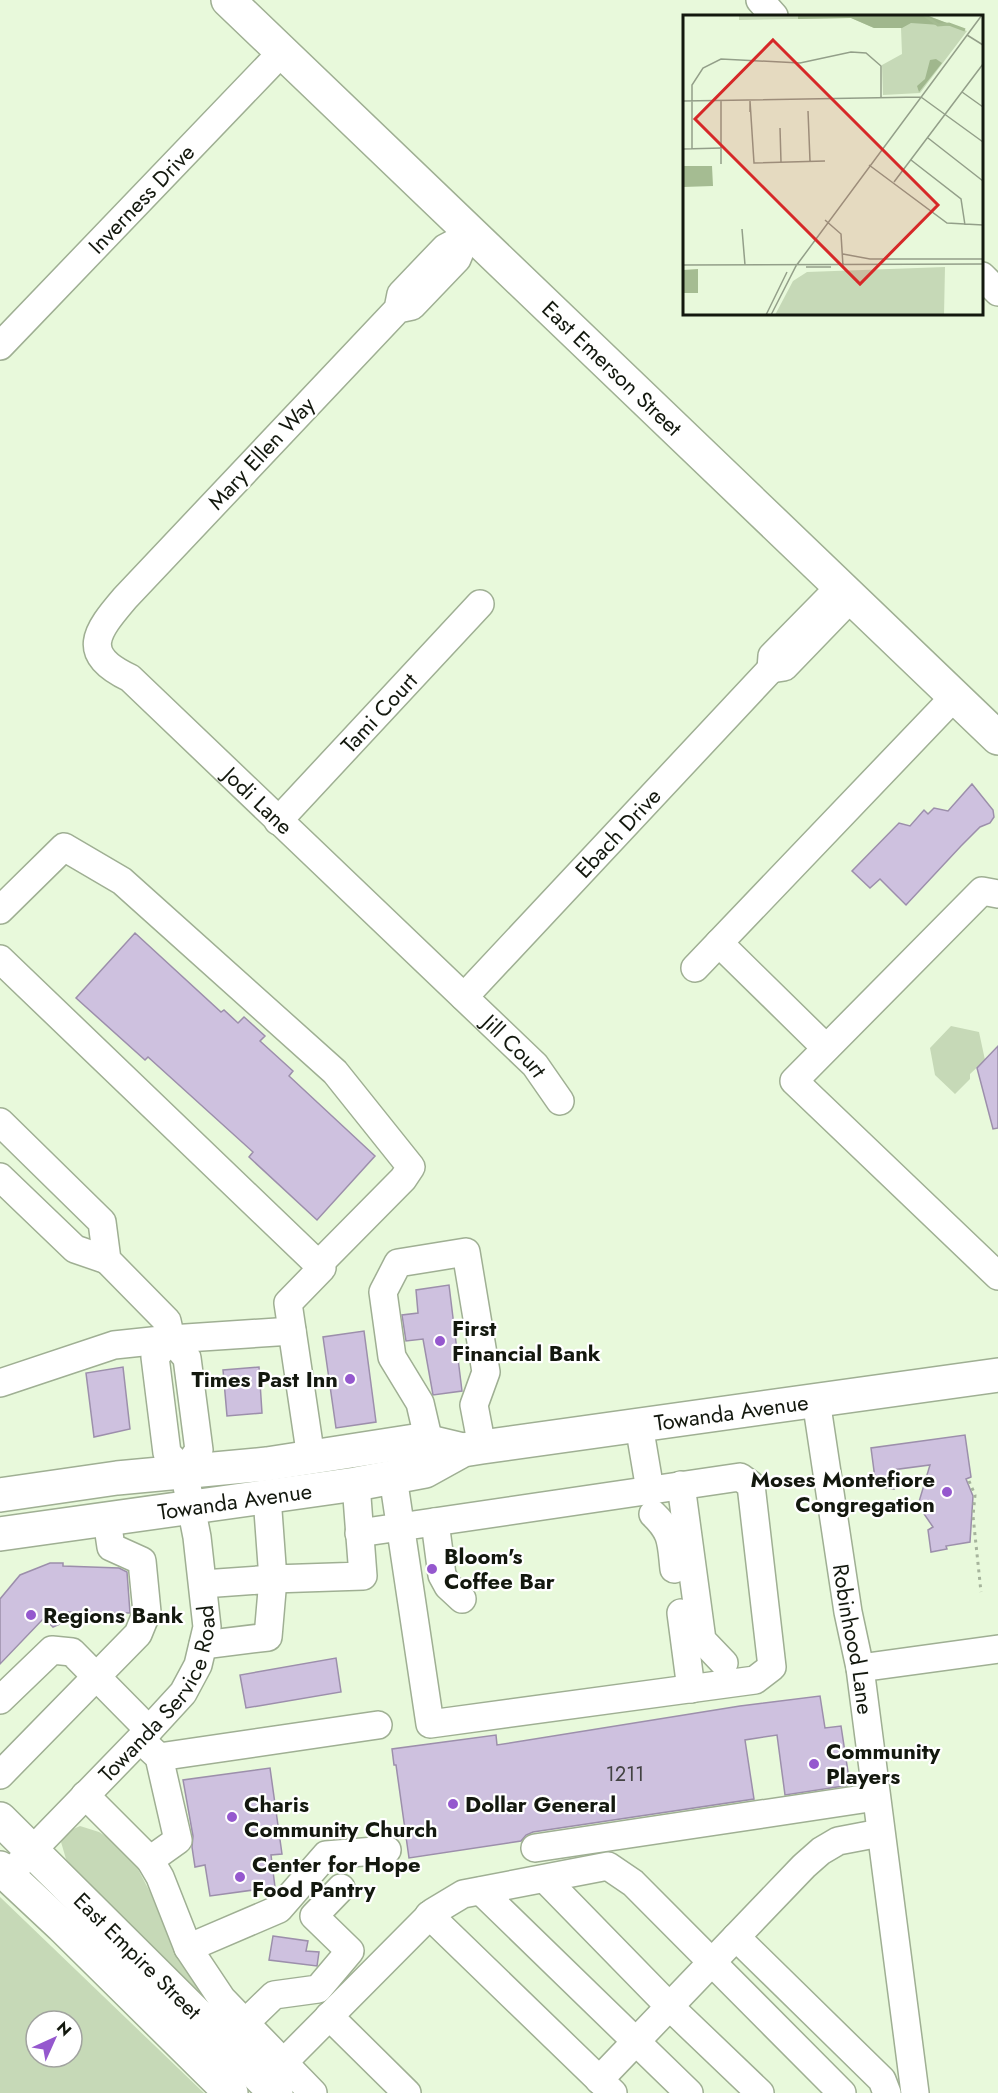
<svg xmlns="http://www.w3.org/2000/svg" width="998" height="2093" viewBox="0 0 998 2093" font-family="Jost,sans-serif">
  <rect width="100%" height="100%" fill="#e8f9db"/>
  <path fill="#c6d9b7" fill-rule="evenodd" d="M951,1026L979,1032L985,1060L970,1074V1079L955,1094L935,1075L930,1048Z
    M80,1826L99,1832L112,1840L131,1856L150,1892L174,1951L192,1977L301,2093H292L78,1879L66,1859L61,1842L69,1831Z
    M0,1897L204,2093H0ZM36,2021H72V2057H36Z"/>
  <path fill="#cec1df" stroke="#9c8fab" stroke-width="1.5" d="M972,784L993,810L994,817L990,823L980,827L961,846L906,905L880,879L870,888L852,871L899,823L910,826L924,810L928,814L934,808L948,811Z
    M135,933L221,1012L224,1010L238,1023L244,1017L265,1036L260,1041L293,1071L289,1076L375,1156L317,1220L249,1157L253,1152L148,1057L145,1060L76,998Z
    M998,1046V1128L993,1129L977,1068Z
    M449,1285L462,1391L433,1395L423,1339L406,1341L402,1315L418,1313L416,1290Z
    M364,1331L376,1422L336,1428L323,1337Z
    M123,1367L130,1429L94,1437L86,1373Z
    M259,1367L262,1413L227,1416L223,1370Z
    M965,1435L971,1477L966,1479L973,1496L970,1542L946,1546L947,1549L931,1552L928,1530L933,1527L918,1505L930,1465L892,1470L894,1489L876,1486L871,1448Z
    M50,1563H63V1566L119,1568L127,1572L130,1613L62,1612V1623L53,1627L44,1618L0,1664V1599L20,1575Z
    M336,1658L341,1692L246,1708L240,1675Z
    M820,1696L825,1728L841,1726L850,1785L785,1795L777,1735L745,1740L754,1799L533,1832L526,1835L521,1841L409,1858L396,1765H394L392,1749L496,1735L497,1745L740,1706Z
    M270,1768L282,1854L271,1855L275,1887L210,1896L205,1865L195,1867L192,1847L193,1836L183,1780Z
    M273,1936L308,1941L306,1951L319,1952L317,1966L269,1960Z"/>
  <g fill="none" stroke-linecap="round" stroke-linejoin="round">
    <g stroke="#9faf93" stroke-width="30">
      <g id="minor">
        <path d="M760,0L774,16"/>
        <path d="M982,276L998,292"/>
        <path id="s1" d="M398,309L412,306L457,259L466,237L445,248L401,294L398,309L125,598C96,632 79,654 130,678L535,1065L560,1101"/>
        <path id="s2" d="M0,346L282,52"/>
        <path d="M841,596L829,598L772,656L771,669L784,667L841,608V596L845,592"/>
        <path id="s3" d="M278,821L480,604"/>
        <path d="M998,894L982,891L794,1081L998,1276"/>
        <path d="M0,910L64,847L122,881L335,1072L411,1167L403,1179L318,1265"/>
        <path d="M719,943L826,1048"/>
        <path d="M0,959L322,1268L288,1303L311,1458"/>
        <path d="M695,968L955,696"/>
        <path id="s4" d="M464,997L771,669"/>
        <path d="M0,1122L102,1222L107,1260L167,1321L171,1339L187,1358L199,1450L184,1471"/>
        <path d="M0,1177L75,1249L107,1260"/>
        <path d="M171,1339L155,1357L167,1453L184,1471"/>
        <path d="M0,1383L114,1345L171,1339L292,1331"/>
        <path id="s5" d="M816,1400L848,1612L860,1668L915,2093"/>
        <path d="M639,1425L650,1490"/>
        <path d="M433,1459L420,1403L392,1357L383,1292L398,1263L466,1252L486,1372L474,1405L482,1447"/>
        <path d="M681,1485L702,1640L724,1663"/>
        <path d="M267,1497L273,1579L363,1576L356,1484"/>
        <path d="M653,1514C673,1533 671,1543 674,1569"/>
        <path d="M435,1522L442,1575L448,1586L462,1599"/>
        <path d="M359,1533C486,1514 613,1495 740,1477L751,1485L772,1667L755,1680L430,1724L393,1477"/>
        <path d="M681,1613L691,1689"/>
        <path d="M203,1645L268,1637L273,1579L203,1584"/>
        <path d="M860,1668L998,1649"/>
        <path d="M0,1700L52,1650L72,1652L149,1730"/>
        <path d="M145,1744L159,1757L178,1840L150,1860"/>
        <path d="M159,1757L378,1725"/>
        <path d="M0,1775L138,1634L147,1612L142,1561L111,1547L107,1520"/>
        <path d="M85,1795L150,1860L160,1877L188,1948L222,1999L313,2093"/>
        <path d="M535,1848L876,1797"/>
        <path id="s6" d="M18,1865L149,1730L183,1693L198,1665L207,1627L197,1537L184,1471"/>
        <path d="M545,1879L669,2006L760,2093"/>
        <path d="M481,1891L689,2093"/>
        <path d="M429,1915L613,2093"/>
        <path d="M736,1937L882,2080L887,2093"/>
        <path d="M188,1948L279,1909L326,1855L387,1850"/>
        <path d="M329,2016L407,2093"/>
        <path d="M245,2023L274,1995L318,1989L350,1951L314,1916L341,1888"/>
        <path d="M283,2063L433,1912L463,1894L608,1866L633,1883L842,2093"/>
        <path d="M599,2080L804,1866L821,1851L838,1841L880,1833"/>
      </g>
    </g>
    <g stroke="#9faf93" stroke-width="36">
      <g id="major">
        <path id="s7" d="M228,0L998,738"/>
        <path d="M0,1495L117,1478L267,1464L421,1440L463,1450"/>
        <path id="s8" d="M0,1534L356,1484L425,1471L463,1450L482,1447L998,1375"/>
        <path id="s9" d="M0,1819L276,2093"/>
        <path d="M0,1868L62,1926L231,2093"/>
      </g>
    </g>
    <path stroke="#a6b49c" stroke-width="3" stroke-dasharray="3 4.5" stroke-linecap="butt" d="M969,1481L975,1495L973,1516L981,1592"/>
    <use href="#minor" stroke="#fff" stroke-width="27"/>
    <use href="#major" stroke="#fff" stroke-width="33"/>
  </g>
  <g fill="#9558ce" stroke="#fff" stroke-width="2">
    <circle cx="440" cy="1341" r="6"/>
    <circle cx="350" cy="1379" r="6"/>
    <circle cx="947" cy="1492" r="6"/>
    <circle cx="432" cy="1569" r="6"/>
    <circle cx="31" cy="1615" r="6"/>
    <circle cx="814" cy="1764" r="6"/>
    <circle cx="453" cy="1804" r="6"/>
    <circle cx="232" cy="1817" r="6"/>
    <circle cx="240" cy="1877" r="6"/>
  </g>
  <g text-anchor="middle" stroke-width="4.5" stroke-linejoin="round" paint-order="stroke">
    <g font-size="20" fill="#424242">
      <text x="625" y="1781">1211</text>
    </g>
    <g font-size="22" fill="#13180e" stroke="#fff">
      <text dy="8" stroke="none"><textPath href="#s2" startOffset="204">Inverness Drive</textPath></text>
      <text dy="8" stroke="none"><textPath href="#s7" startOffset="532">East Emerson Street</textPath></text>
      <text transform="translate(261 453) rotate(-47)" y="8">Mary Ellen Way</text>
      <text dy="8" stroke="none"><textPath href="#s3" startOffset="148">Tami Court</textPath></text>
      <text dy="8" stroke="none"><textPath href="#s1" startOffset="885">Jodi Lane</textPath></text>
      <text dy="8" stroke="none"><textPath href="#s4" startOffset="225">Ebach Drive</textPath></text>
      <text dy="8" stroke="none"><textPath href="#s1" startOffset="1240">Jill Court</textPath></text>
      <text dy="8" stroke="none"><textPath href="#s8" startOffset="744">Towanda Avenue</textPath></text>
      <text dy="8" stroke="none"><textPath href="#s8" startOffset="237">Towanda Avenue</textPath></text>
      <text dy="8" stroke="none"><textPath href="#s5" startOffset="242">Robinhood Lane</textPath></text>
      <text dy="8" stroke="none"><textPath href="#s6" startOffset="226">Towanda Service Road</textPath></text>
      <text dy="8" stroke="none"><textPath href="#s9" startOffset="194">East Empire Street</textPath></text>
    </g>
    <g font-size="22" font-weight="bold" fill="#13180e" stroke="#fff" text-anchor="start">
      <text x="452" y="1336">First<tspan x="452" dy="25">Financial Bank</tspan></text>
      <text x="338" y="1387" text-anchor="end">Times Past Inn</text>
      <text x="935" y="1487" text-anchor="end">Moses Montefiore<tspan x="935" dy="25">Congregation</tspan></text>
      <text x="444" y="1564">Bloom's<tspan x="444" dy="25">Coffee Bar</tspan></text>
      <text x="43" y="1623">Regions Bank</text>
      <text x="826" y="1759">Community<tspan x="826" dy="25">Players</tspan></text>
      <text x="244" y="1812">Charis<tspan x="244" dy="25">Community Church</tspan></text>
      <text x="465" y="1812">Dollar General</text>
      <text x="252" y="1872">Center for Hope<tspan x="252" dy="25">Food Pantry</tspan></text>
    </g>
  </g>
  <g transform="translate(683 15)">
    <rect width="300" height="300" fill="#e8f9db"/>
    <path d="M56,0H243L284,16L237,78L200,80L199,50L219,39L218,13H191L168,3L56,5ZM262,252L261,300H92L110,266L124,257Z" fill="#c6d9b7"/>
    <path d="M115,0H243L272,11L228,8L219,13H191L168,3L115,4ZM253,44L259,48L236,77L234,71L242,64L247,45Z" fill="#a0b78d"/>
    <path d="M0,151H29L30,171L0,172ZM15,254V278H0V255Z" fill="#a5bc92"/>
    <path fill="none" stroke="#a5bc92" stroke-width="3" d="M241,0L255,10L266,9L282,15"/>
    <path fill="none" stroke="#939f89" stroke-width="1.5" d="M284,20L300,30M279,77L300,92M238,82L300,127M0,86L238,82M125,96L127,146M67,97V86L71,148L142,146M97,113L98,147M245,123L300,166M0,134L39,133M9,134V70L20,53L38,44L117,48L168,37L183,38L198,51V82M228,145L278,184L282,210M38,149V86M186,150L264,208L300,210M211,167L300,49M142,205L158,219L160,251M59,214L62,250M160,239L187,244H300M0,250L300,249M123,252H148M83,300L104,257M88,300L113,251L299,0"/>
    <path fill="#d62828" fill-opacity="0.15" stroke="#d62828" stroke-width="3" d="M90,25L255,190L177,269L12,104Z"/>
    <rect width="300" height="300" fill="none" stroke="#13180e" stroke-width="3"/>
  </g>
  <g transform="translate(54 2039) rotate(45)"><circle r="28" fill="#ffffff" stroke="#a1a39f" stroke-width="1.5"/>
  <path d="M0-4.5L10 22L0 15L-10 22Z" fill="#9558ce"/>
  <text y="-9" font-size="16" font-weight="bold" text-anchor="middle" fill="#13180e">N</text>
  </g>
</svg>
